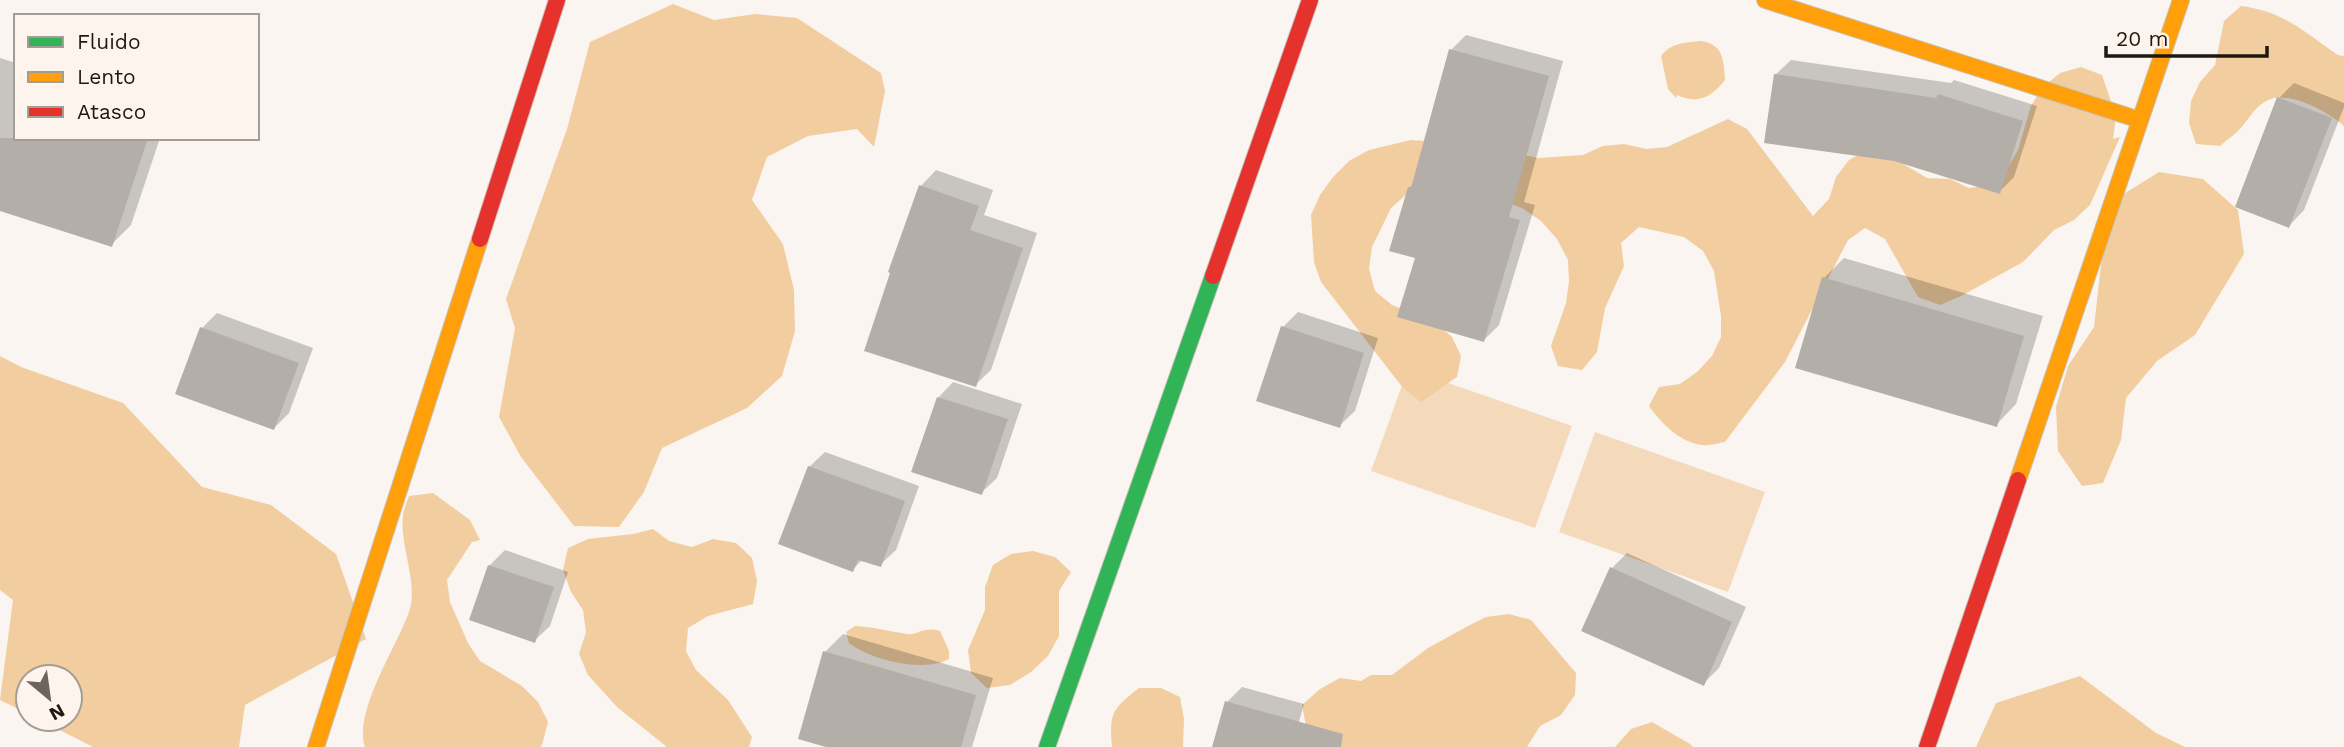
<svg xmlns="http://www.w3.org/2000/svg" width="2344" height="747" viewBox="0 0 2344 747" font-family="'Work Sans',sans-serif">
  <rect width="100%" height="100%" fill="#faf5f0"/>
  <path fill="#f4dabb" d="M1408,369L1572,426L1535,528L1371,471Z
    M1595,432L1765,492L1728,592L1559,532Z"/>
  <path fill="#f2cda0" d="M673,4L714,20L755,14L797,18L881,73L885,91L874,147L857,129L808,136L767,157L752,200L783,244L794,290L795,331L782,376L747,408L662,448L644,492L619,527L574,526L521,457L499,417L515,328L506,299L567,129L590,42Z
    M2241,6C2285,12 2303,31 2338,55L2344,56V126C2328,112 2289,90 2268,100C2253,107 2248,122 2237,132C2232,137 2225,141 2220,146L2196,144L2189,123L2191,101L2200,82L2215,65L2224,21Z
    M1700,41C1723,43 1724,60 1725,80C1712,97 1697,105 1677,95L1676,98L1668,89L1661,56C1671,43 1683,43 1700,41Z
    M2081,67L2102,75L2116,116L2113,139L2120,137L2090,205L2074,220L2054,230L2023,262L1961,296L1940,305L1918,297L1885,239L1865,228L1848,240L1785,362L1725,442C1718,443 1710,446 1703,445C1680,443 1661,423 1649,406L1659,387L1680,384L1697,372L1712,356L1721,337V316L1714,271L1703,251L1684,237L1639,227L1621,243L1624,266L1605,308L1597,352L1582,370L1558,366L1551,346L1566,303L1569,281L1568,260L1557,239L1541,221L1522,208L1500,200L1408,193L1391,208L1372,247L1369,269L1375,291L1392,305L1435,322L1452,337L1461,356L1457,377L1421,402L1403,388L1321,282L1314,262L1311,215L1320,195L1333,177L1349,161L1369,150L1411,140L1454,143L1539,158L1583,155L1603,146L1624,144L1646,149L1667,147L1728,119L1747,129L1813,216L1829,199L1836,177L1849,160L1869,149L1891,157L1927,178L1950,179L1969,188L1991,185L2007,169L2018,150L2031,106L2042,88L2060,73Z
    M2159,172L2203,179L2238,210L2244,254L2195,335L2157,361L2126,398L2121,440L2103,483L2082,486L2058,451L2056,407L2068,366L2094,327L2104,239L2122,195Z
    M0,356L21,367L123,403L202,487L271,505L336,554L366,639L245,705L239,747H93L38,719H70V677H28V714L0,700L13,600L0,590Z
    M433,493L470,520L480,540L472,542L447,580L450,602L468,643L480,661L522,686L538,702L548,722L542,745L540,747H365C353,712 397,646 409,612C419,584 399,544 403,516C403,510 407,502 409,496Z
    M653,529L669,541L692,547L713,539L736,543L752,558L757,581L753,604L708,616L688,628L686,651L696,670L728,700L752,737L749,747H667L617,707L588,675L579,654L586,632L583,610L571,592L563,570L568,548L588,539L633,534Z
    M1033,551L1055,557L1071,572L1059,591V636L1048,656L1031,672L1010,685L987,688L971,673L968,650L985,610V587L993,565L1011,554Z
    M1509,614L1531,620L1576,673L1575,695L1561,715L1540,726L1527,747H1310L1302,705L1320,689L1340,678L1361,681L1371,675H1392L1428,648L1468,626L1486,617Z
    M855,626C873,627 889,631 907,634C918,636 922,626 940,631L949,651V659C924,673 871,660 849,643L846,632Z
    M2080,676L2156,733L2185,747H1976L1996,703Z
    M1139,688H1161L1180,697L1184,719L1183,747H1112C1109,713 1112,709 1139,688Z
    M1652,722L1690,744L1693,747H1615L1631,729Z"/>
  <path fill="#0003" d="M1466,35L1563,61L1524,202L1535,205L1499,325L1484,340L1417,257L1409,188L1414,184L1451,50Z
    M0,58L16,63V138H160L131,225L111,245L0,209Z
    M1791,60L1951,83L1954,80L2037,106L2014,177L1999,192L1894,160L1775,75Z
    M2294,83L2344,103V107L2304,210L2289,226L2279,98Z
    M936,170L993,190L984,215L1037,233L991,370L975,385L921,186Z
    M1844,258L2043,316L2016,404L1996,425L1824,278Z
    M1298,312L1378,338L1355,411L1339,426L1283,327Z
    M217,313L313,348L289,413L274,428L202,328Z
    M953,382L1022,404L997,478L981,493L938,398Z
    M825,452L919,486L896,550L880,565L863,559L852,570L809,467Z
    M505,550L568,572L550,626L534,641L489,566Z
    M1627,553L1746,607L1719,668L1704,683L1612,568Z
    M843,634L993,678L972,747H832L825,652Z
    M1242,687L1304,704L1292,747H1214L1227,702Z"/>
  <path fill="#b3aea8" d="M1449,49L1549,76L1509,217L1520,220L1484,342L1397,317L1415,258L1389,251L1408,187L1411,188Z
    M1774,74L1936,98L1938,94L2023,121L2000,194L1894,161L1764,143Z
    M2277,97L2332,118L2289,228L2235,207Z
    M0,138H148L112,247L0,211Z
    M919,185L979,206L970,230L1023,248L976,387L864,351L890,273L888,272Z
    M1822,277L2024,336L1997,427L1795,368Z
    M1281,326L1364,353L1340,428L1256,401Z
    M200,327L299,363L274,430L175,394Z
    M937,397L1008,419L982,495L911,472Z
    M808,466L905,501L881,567L858,560L853,572L778,544Z
    M488,565L554,587L535,643L469,620Z
    M1610,567L1732,622L1704,686L1581,631Z
    M823,651L976,695L961,747H826L798,739Z
    M1225,701L1343,734L1341,747H1212Z"/>
  <g fill="none" stroke-linecap="round" stroke-linejoin="round">
    <g stroke="#c8c2bc" stroke-width="18">
      <path id="fast" d="M1047,747L1213,276"/>
    </g>
    <g stroke="#c8c2bc" stroke-width="18">
      <path id="slow" d="M1765,0L2140,120
        M2018,480L2181,0
        M316,747L480,239"/>
    </g>
    <g stroke="#c8c2bc" stroke-width="18">
      <path id="jam" d="M480,239L557,0
        M1213,276L1310,0
        M1927,747L2018,480"/>
    </g>
    <use href="#fast" stroke="#30b455" stroke-width="16"/>
    <use href="#slow" stroke="#ff9f0a" stroke-width="16"/>
    <use href="#jam" stroke="#e5322d" stroke-width="16"/>
  </g>
  <rect x="14" y="14" width="245" height="126" fill="#fdf5ed" stroke="#a49d95" stroke-width="2"/>
  <rect x="28" y="37" width="35" height="10" fill="#30b455" stroke="#a49d95" stroke-width="2"/>
  <text x="77" y="49" font-size="21" fill="#1e1810">Fluido</text>
  <rect x="28" y="72" width="35" height="10" fill="#ff9f0a" stroke="#a49d95" stroke-width="2"/>
  <text x="77" y="84" font-size="21" fill="#1e1810">Lento</text>
  <rect x="28" y="107" width="35" height="10" fill="#e5322d" stroke="#a49d95" stroke-width="2"/>
  <text x="77" y="119" font-size="21" fill="#1e1810">Atasco</text>
  <g transform="translate(49 698) rotate(151)"><circle r="33" fill="#fdf5ed" stroke="#a49d95" stroke-width="2"/>
  <path d="M0-5L12 26L0 18L-12 26Z" fill="#6b655e"/>
  <text y="-10" font-size="19" font-weight="bold" text-anchor="middle" fill="#1e1810">N</text>
  </g>
  <path d="M2106 46v10h161v-10" fill="none" stroke="#1e1810" stroke-width="3.5"/>
  <text x="2116" y="46" font-size="21" fill="#1e1810" stroke="#fdf5ed" stroke-width="5" paint-order="stroke">20 m</text>
</svg>
